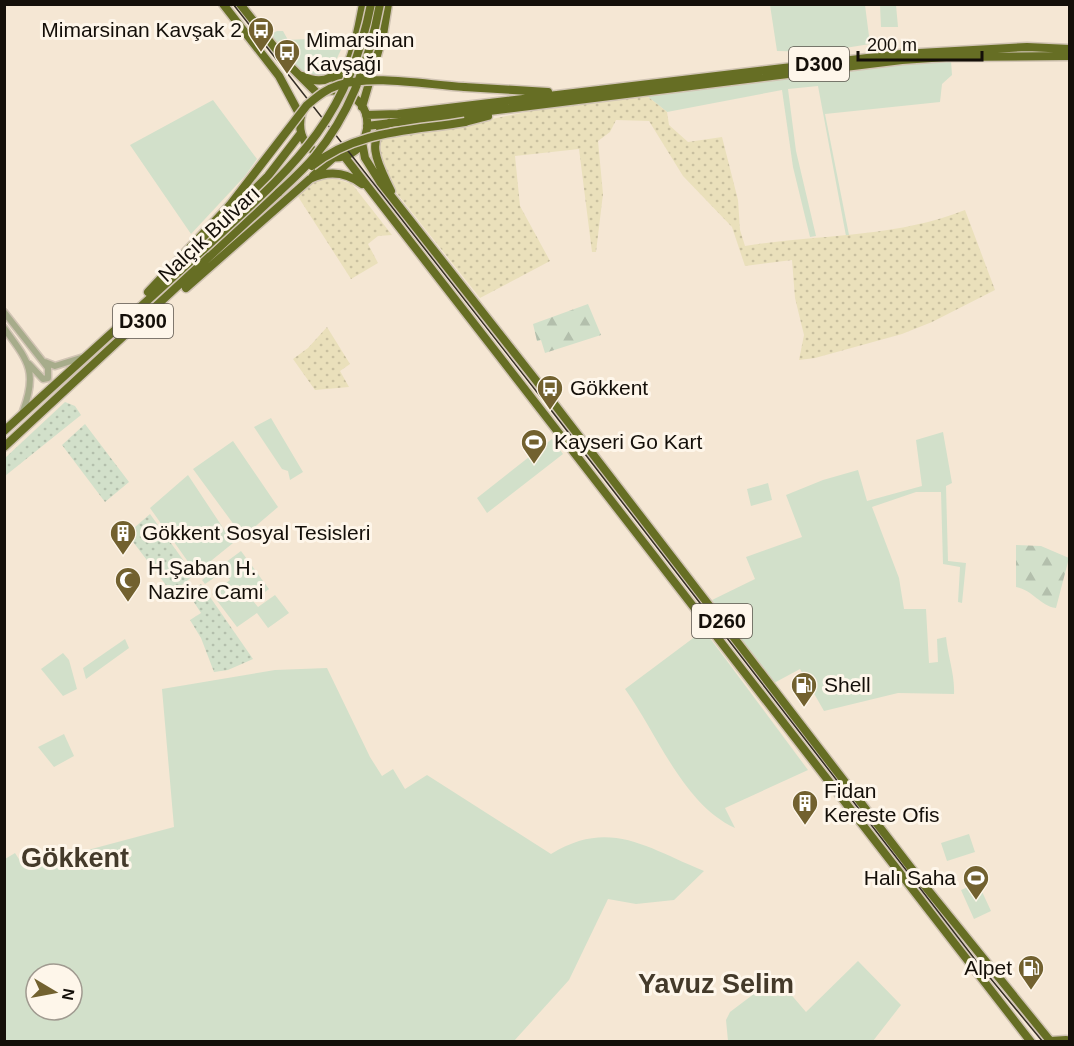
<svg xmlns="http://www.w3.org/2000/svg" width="1074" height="1046" viewBox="0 0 1074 1046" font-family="Arial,sans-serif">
  <defs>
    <pattern id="forest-firs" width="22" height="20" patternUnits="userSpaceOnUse" patternTransform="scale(1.5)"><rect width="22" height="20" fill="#d2e0ca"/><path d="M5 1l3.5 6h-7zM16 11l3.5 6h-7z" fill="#b3bfac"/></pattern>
    <pattern id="sand-dots" width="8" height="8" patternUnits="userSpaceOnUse" patternTransform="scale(1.5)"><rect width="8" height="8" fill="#eae0bb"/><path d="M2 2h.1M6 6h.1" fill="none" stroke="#c8bf9f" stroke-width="1.8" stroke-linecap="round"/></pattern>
    <pattern id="park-dots" width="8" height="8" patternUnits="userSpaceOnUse" patternTransform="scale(1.5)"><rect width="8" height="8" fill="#d2e0ca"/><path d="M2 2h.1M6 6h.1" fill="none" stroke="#b3bfac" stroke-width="1.8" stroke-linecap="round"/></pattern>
  </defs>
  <rect width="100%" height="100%" fill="#f5e7d4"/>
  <path fill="#d2e0ca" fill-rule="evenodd" d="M770,5H865L870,44L820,52L777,51Z
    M880,5H896L898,27H881Z
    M277,31H283L288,40L347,37L330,73C304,88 284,52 271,34Z
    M951,61L952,75L942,84L940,102L825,114L849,235L846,236L818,86L788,89L796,151L816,236L810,237L793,167L782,90L667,112L647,96L886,66Z
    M213,100L257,159L245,176L191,234L130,145Z
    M271,418L303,472L290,480L288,471L282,469L254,427Z
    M943,432L952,483L946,486L948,561L966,563L962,603L958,602L960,567L943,564L941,492H916L872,507L899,578L904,609H926L929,663L938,662L937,639L946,637C948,657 955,675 954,694L898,693L824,711L800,669L774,683L712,600L755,579L746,557L802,537L786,495L823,480L858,470L867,501L922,486L916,440Z
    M552,439L563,454L487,513L477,498Z
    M233,441L278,507L243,537L193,469Z
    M188,475L233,543L196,573L150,508Z
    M768,483L772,500L751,506L747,489Z
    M241,551L269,589L253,601L258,607L275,595L289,613L268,628L257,613L237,627L212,594L230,580L224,571L205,584L202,580Z
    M704,630L808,770L725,808L735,828C683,804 658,735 625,689Z
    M125,639L129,648L86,679L83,668Z
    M63,653L69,660L77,689L63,696L41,669Z
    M327,668L370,757L382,776L393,769L405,789L427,775L551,854C610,818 647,848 704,871L674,900L636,904L608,899L569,980L514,1041H5V859L15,853L24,867L174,827L162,689L275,670ZM36,974H72V1010H36Z
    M64,734L74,756L54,767L38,747Z
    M969,834L975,852L947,861L941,843Z
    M978,883L991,911L974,919L961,890Z
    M858,961L901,1005L873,1041H728L726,1020L730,1012L776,977L806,1012Z"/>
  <path fill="url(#forest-firs)" d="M588,304L601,335L545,353L541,340L537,341L533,324Z
    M1016,545L1041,546L1069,558L1056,608C1040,606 1033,590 1016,587Z"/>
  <path fill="url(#sand-dots)" d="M647,96L667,112L669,125L688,142L722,137L738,200L740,230L745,246C819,234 895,238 965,210L995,290L932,322L902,334L815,358L799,360L804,335L795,298L792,260L745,266L732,227L683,176L649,121L616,120L610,132L598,141L603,194L596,252H592L579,149L515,156L520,206L550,261L480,298L395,191L378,157L379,138L477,122L550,107Z
    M330,177L352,184L392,235L378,236L368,244L378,263L351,279L297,195L319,179Z
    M327,327L350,364L340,371L349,387L315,390L293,359L308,348Z"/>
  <path fill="url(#park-dots)" d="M65,402L75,406L81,415L5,476V458Z
    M85,424L129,482L105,502L62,445Z
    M150,514L194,575L172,593L127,534Z
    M201,584L253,659L228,670L214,672L201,638L190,620L201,613L188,593Z"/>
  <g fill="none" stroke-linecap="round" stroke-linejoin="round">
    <g stroke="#d1c4b4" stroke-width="9">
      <path id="tertiary" d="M4,312L48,368V378L43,379L29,364
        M4,328C28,361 38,371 23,411
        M45,362L55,366L84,357"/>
    </g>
    <g stroke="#d1c4b4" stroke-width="11">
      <path id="trunk" d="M223,4L279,76L301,117
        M240,4L287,63L318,94
        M302,76C315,82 329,83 339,70
        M464,87L548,92
        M329,89C352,74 358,29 363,4
        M362,107L383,35L388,4
        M302,112C288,161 359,176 367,129C368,120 366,110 360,103C351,93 339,89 326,91
        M366,115L398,114L901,54L1027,47L1070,49
        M465,122L488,116
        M389,123C362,140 381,169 391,191
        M367,126L902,60L946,57L1070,56
        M362,142L365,158L380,182L535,379L928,890L1051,1042
        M344,156L1031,1042
        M313,176L333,158
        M192,252L268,176L301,133
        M186,288L310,179C329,170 346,172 362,184
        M148,292L230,205
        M4,431L204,249
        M4,447L279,192
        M1050,1041L1066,1040"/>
    </g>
    <use href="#tertiary" stroke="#a7ac8b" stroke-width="6"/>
    <use href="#trunk" stroke="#666e24" stroke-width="8"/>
    <path stroke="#352e26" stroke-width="1.5" d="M233,4L551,410L977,962L1043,1042"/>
    <g stroke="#d1c4b4" stroke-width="11" stroke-linecap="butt">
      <path id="trunk-bridge" d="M312,166C356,130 412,131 465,122
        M279,192C291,181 304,169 315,156C350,114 370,58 380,4
        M230,205L307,105C317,97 326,89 339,85C373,74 428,85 464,87
        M204,249C289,170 347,125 371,4"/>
    </g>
    <use href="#trunk-bridge" stroke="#666e24" stroke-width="8"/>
  </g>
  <defs>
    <g id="bus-pin" transform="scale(1.35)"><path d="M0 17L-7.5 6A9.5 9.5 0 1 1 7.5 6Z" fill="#72612f" stroke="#fef6ea"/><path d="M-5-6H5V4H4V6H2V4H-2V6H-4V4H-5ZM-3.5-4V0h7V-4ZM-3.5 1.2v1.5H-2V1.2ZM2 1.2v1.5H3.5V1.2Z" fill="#fff"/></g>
    <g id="stadium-pin" transform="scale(1.35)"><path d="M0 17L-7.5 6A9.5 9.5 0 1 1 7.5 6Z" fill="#72612f" stroke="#fef6ea"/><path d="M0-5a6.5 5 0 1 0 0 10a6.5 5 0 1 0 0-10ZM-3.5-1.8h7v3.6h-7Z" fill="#fff"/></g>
    <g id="building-pin" transform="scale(1.35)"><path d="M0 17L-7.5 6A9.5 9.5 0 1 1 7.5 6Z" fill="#72612f" stroke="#fef6ea"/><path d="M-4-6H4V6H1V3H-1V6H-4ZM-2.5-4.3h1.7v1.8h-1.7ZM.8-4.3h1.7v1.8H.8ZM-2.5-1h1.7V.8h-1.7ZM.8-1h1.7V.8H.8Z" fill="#fff"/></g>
    <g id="mosque-pin" transform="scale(1.35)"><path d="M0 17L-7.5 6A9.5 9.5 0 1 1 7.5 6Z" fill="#72612f" stroke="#fef6ea"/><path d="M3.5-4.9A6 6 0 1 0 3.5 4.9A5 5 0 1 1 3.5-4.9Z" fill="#fff"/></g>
    <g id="fuel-pin" transform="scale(1.35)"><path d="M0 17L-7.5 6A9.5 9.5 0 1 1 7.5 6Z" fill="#72612f" stroke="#fef6ea"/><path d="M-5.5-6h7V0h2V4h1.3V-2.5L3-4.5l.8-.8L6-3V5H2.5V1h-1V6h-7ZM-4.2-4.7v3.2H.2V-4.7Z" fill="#fff"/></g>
  </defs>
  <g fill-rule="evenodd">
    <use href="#bus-pin" x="261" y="30"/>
    <use href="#bus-pin" x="287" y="52"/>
    <use href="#bus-pin" x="550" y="388"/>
    <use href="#stadium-pin" x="534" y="442"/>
    <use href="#building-pin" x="123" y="533"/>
    <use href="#mosque-pin" x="128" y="580"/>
    <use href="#fuel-pin" x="804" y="685"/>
    <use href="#building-pin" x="805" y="803"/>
    <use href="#stadium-pin" x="976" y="878"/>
    <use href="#fuel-pin" x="1031" y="968"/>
  </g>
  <g text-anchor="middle" stroke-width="6" stroke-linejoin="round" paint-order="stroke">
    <g fill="#fef6ea" stroke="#5a544c" stroke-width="1.5">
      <rect x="789" y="47" width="60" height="34" rx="4.5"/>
      <rect x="113" y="304" width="60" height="34" rx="4.5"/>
      <rect x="692" y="604" width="60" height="34" rx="4.5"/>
    </g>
    <g font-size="20" font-weight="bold" fill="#140f09">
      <text x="819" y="71">D300</text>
      <text x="143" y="328">D300</text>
      <text x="722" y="628">D260</text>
    </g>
    <g font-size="21" fill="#140f09" stroke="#fef6ea" text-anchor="start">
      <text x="242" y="37" text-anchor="end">Mimarsinan Kavşak 2</text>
      <text x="306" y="47">Mimarsinan<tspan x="306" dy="24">Kavşağı</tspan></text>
      <text x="570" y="395">Gökkent</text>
      <text x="554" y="449">Kayseri Go Kart</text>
      <text x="142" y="540">Gökkent Sosyal Tesisleri</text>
      <text x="148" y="575">H.Şaban H.<tspan x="148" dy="24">Nazire Cami</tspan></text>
      <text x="824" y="692">Shell</text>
      <text x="824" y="798">Fidan<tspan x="824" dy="24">Kereste Ofis</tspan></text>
      <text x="956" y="885" text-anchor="end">Halı Saha</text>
      <text x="1012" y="975" text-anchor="end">Alpet</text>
    </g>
    <g font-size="21" fill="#140f09" stroke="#fef6ea">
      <text transform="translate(209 234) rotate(-43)" y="7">Nalçık Bulvarı</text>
    </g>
    <g font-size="27" font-weight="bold" fill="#443a2a" stroke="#fef6ea">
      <text x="75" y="867">Gökkent</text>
      <text x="716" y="993">Yavuz Selim</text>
    </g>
  </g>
  <rect width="1074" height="1046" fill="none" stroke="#140f09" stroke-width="12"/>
  <g transform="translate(54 992) rotate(100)"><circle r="28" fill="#fef6ea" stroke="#a09a90" stroke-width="1.5"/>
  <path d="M0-4.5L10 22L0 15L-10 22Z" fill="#72612f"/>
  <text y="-9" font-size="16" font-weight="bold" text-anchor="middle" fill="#140f09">N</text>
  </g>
  <path d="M858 51v9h124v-9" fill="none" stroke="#140f09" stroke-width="3"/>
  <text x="867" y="51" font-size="18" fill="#140f09" stroke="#fef6ea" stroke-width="4.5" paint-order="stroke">200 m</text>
</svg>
